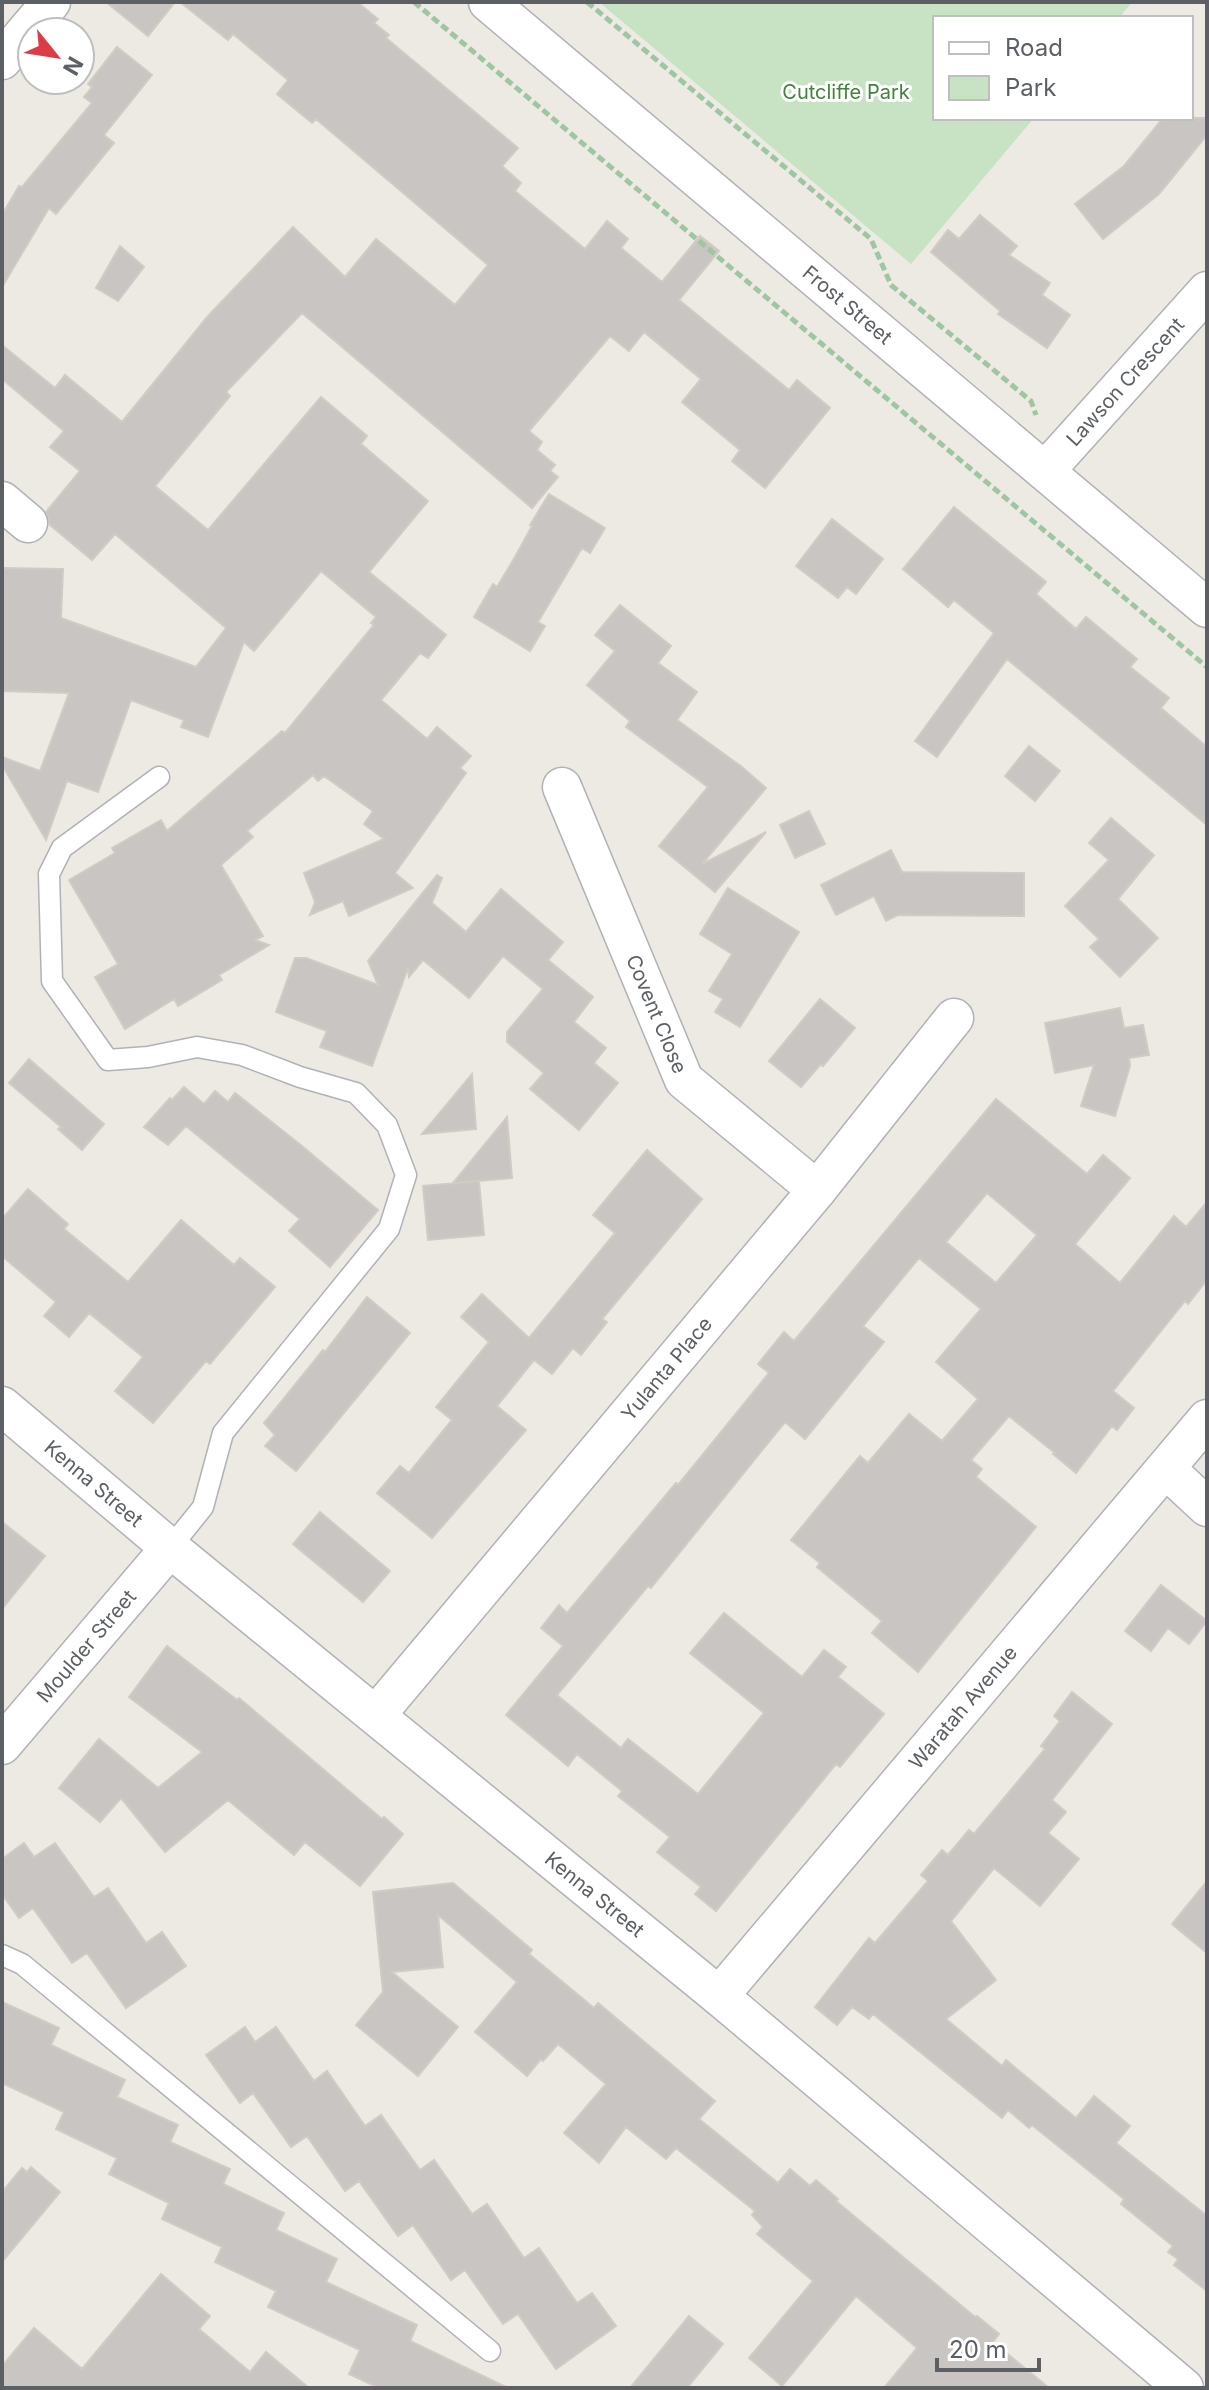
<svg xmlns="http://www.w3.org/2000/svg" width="1209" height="2390" viewBox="0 0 1209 2390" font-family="Inter,sans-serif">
  <rect width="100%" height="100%" fill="#edeae4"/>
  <path fill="#c7e3c3" d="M599,2H1132L1119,18H935V118H1034L911,264Z"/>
  <path fill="#c9c5c2" stroke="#d2cbc3" stroke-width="2" fill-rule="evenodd" d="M106,2H175L148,36Z
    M180,2H357L378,19L374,23L389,35L386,38L518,148L502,166L521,183L515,191L585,249L607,221L628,239L621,248L662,282L700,236L719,251L679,300L789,390L797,380L830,408L765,488L732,461L740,450L682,402L701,379L644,332L629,351L610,336L529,431L542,442L537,450L555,465L550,471L558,477L532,508L302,313L226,392L230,396L155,486L208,530L321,397L367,436L361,444L428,501L369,572L446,635L428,658L420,653L381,700L427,739L437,727L471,756L460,768L466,773L395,873L413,888L349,916L343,901L310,915L315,902L304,873L384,839L364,824L373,811L324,776L318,781L313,775L247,831L253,837L221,865L263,936L255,940L269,945L219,975L222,980L178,1006L174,999L125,1029L95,977L118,964L69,880L115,853L112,848L161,820L167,831L282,731L285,733L374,625L371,623L376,617L321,571L254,651L244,642L208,737L181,727L184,720L131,700L98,792L67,781L46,840L2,765V757L40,771L69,693L2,691V568L63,569L61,618L196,667L226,628L115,534L92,560L50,525L46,512L80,471L50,447L64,431L2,379V345L55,388L65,375L122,422L208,316L293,227L345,277L376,239L455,305L488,265L316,119L312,123L277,94L288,80L233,34L228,40Z
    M117,47L152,75L104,135L114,143L56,214L49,208L2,287V215L19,186L22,187L92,103L84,97L92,87L88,84Z
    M1163,118H1207V135L1159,194L1103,239L1075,204L1124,166Z
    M980,215L1017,246L1009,255L1050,283L1042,295L1070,315L1047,348L998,314L1000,311L931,252L948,230L959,239Z
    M120,246L144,267L118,301L96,288Z
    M549,494L605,528L590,553L582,548L538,622L545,626L530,651L474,617L493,584L497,587L515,557L532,526L530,525Z
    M954,507L1046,582L1036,594L1076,629L1086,617L1137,659L1130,667L1169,698L1161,708L1207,747V825L1007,659L937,757L915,741L994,633L954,600L948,607L903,569Z
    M832,519L883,559L856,594L847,587L838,598L796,566Z
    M620,605L671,646L658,663L697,692L677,720L742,767L766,788L702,864L766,832L715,892L659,846L708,787L626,727L630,721L587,685L615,651L595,635Z
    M1029,746L1060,771L1035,801L1005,776Z
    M809,811L825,844L795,858L780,825Z
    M1111,818L1154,855L1118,899L1158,938L1120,977L1090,947L1099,939L1065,906L1109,860L1089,843Z
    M891,850L902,872L1024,873V916L898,915L886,921L874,896L836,915L821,885Z
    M437,875L442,878L432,903L466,932L501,889L563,942L548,960L593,997L574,1022L606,1048L594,1063L618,1083L579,1130L530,1089L544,1073L507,1042V1032L543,989L503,956L469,998L423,960L409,977L408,968L372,1066L320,1047L327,1031L276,1012L295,958H306L378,985L368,961Z
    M728,888L799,932L740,1027L715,1012L723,999L709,991L732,954L700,934Z
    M820,999L855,1028L823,1066L821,1064L801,1087L769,1061Z
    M1120,1008L1124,1028L1143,1025L1149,1055L1129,1058L1130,1066L1115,1116L1081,1106L1094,1065L1055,1073L1045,1023Z
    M29,1059L104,1124L82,1150L58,1129L61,1127L9,1083Z
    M472,1074L476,1129L422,1134Z
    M184,1087L204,1104L215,1091L228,1102L235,1093L302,1146L378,1210L330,1267L289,1231L300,1219L186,1126L168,1145L144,1127L170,1098L172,1100Z
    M996,1099L1087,1174L1103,1155L1130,1178L1075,1244L1120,1283L1174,1216L1186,1227L1207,1202V1280L1188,1304L1185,1301L1113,1391L1134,1408L1117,1430L1112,1426L1076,1473L1053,1454L1055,1453L1009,1416L971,1460L982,1469L976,1477L1036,1527L918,1672L872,1633L882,1621L817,1567L820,1563L791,1540L860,1456L868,1463L909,1414L942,1441L978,1399L936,1362L981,1309L919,1258L863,1326L884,1342L805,1439L785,1422L651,1588L648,1586L557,1695L621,1748L628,1739L698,1794L764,1713L690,1653L724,1613L802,1677L824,1650L846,1667L838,1677L884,1714L840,1767L836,1764L716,1911L695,1894L701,1887L657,1852L670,1837L618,1796L622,1791L577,1754L568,1766L506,1715L563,1646L541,1628L559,1605L567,1613L676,1483L678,1485L769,1373L758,1364L784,1332L794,1341ZM987,1193L1037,1235L996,1283L946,1242Z
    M507,1117L512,1178L453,1183Z
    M647,1150L702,1199L602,1319L607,1322L581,1355L573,1348L552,1374L534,1360L497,1406L526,1430L432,1538L377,1493L400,1466L409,1473L452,1420L436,1407L489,1342L461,1317L482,1294L529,1338L615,1233L593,1215Z
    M479,1181L484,1235L428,1240L423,1186Z
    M28,1189L68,1224L64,1229L128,1282L181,1220L234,1265L240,1258L275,1287L210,1364L206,1361L153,1423L115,1391L143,1357L89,1313L69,1337L44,1316L56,1302L2,1256V1219Z
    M367,1297L410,1333L296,1471L265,1446L275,1435L264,1423L323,1350L325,1352Z
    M320,1512L390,1571L363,1602L293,1544Z
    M2,1522L45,1556L2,1609Z
    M1161,1585L1207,1621L1189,1644L1168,1628L1151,1651L1125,1631Z
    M167,1646L237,1700L239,1698L382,1819L384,1817L403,1834L360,1886L305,1842L294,1855L228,1800L165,1852L121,1798L100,1822L59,1788L99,1739L158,1788L202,1752L129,1697Z
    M1072,1692L1112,1724L1052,1800L1066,1812L1048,1833L1079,1859L1040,1906L994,1868L951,1921L996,1980L946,2019L1002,2066L1006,2060L1076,2118L1094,2096L1130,2126L1116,2143L1207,2216V2291L1174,2265L1178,2259L1168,2252L1173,2246L1121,2204L1124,2199L1032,2125L1029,2128L1008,2110L1002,2118L873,2014L869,2019L852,2007L837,2025L815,2007L869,1938L875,1943L928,1881L921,1875L942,1850L948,1855L969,1830L974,1834L1045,1749L1041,1746L1060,1721L1054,1716Z
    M24,1843L34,1857L55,1843L94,1897L108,1888L146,1943L162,1932L186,1966L126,2008L87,1953L72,1963L33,1908L19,1918L2,1894V1859Z
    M1207,1881V1953L1172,1924Z
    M453,1883L532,1950L529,1954L594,2008L598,2003L715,2101L699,2119L778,2183L790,2169L810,2186L816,2180L838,2199L836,2201L975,2317L977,2316L999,2334L993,2342L1049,2388H884L917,2348L856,2296L782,2386L749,2358L813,2281L757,2234L763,2227L752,2215L755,2211L676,2148L666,2159L626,2127L599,2163L564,2133L606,2084L558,2044L543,2061L541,2059L527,2076L475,2032L517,1982L438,1915L443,1967L392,1972L458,2027L418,2076L356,2025L383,1992L373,1892Z
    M2,2002L59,2028L51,2045L125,2080L117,2097L178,2125L170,2142L230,2169L223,2184L284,2213L276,2230L337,2259L326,2282L417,2325L410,2341L508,2388H379L349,2374L360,2350L268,2307L276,2291L215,2262L222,2247L162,2219L169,2203L109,2174L117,2158L56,2129L64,2112L2,2083Z
    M245,2027L255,2042L276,2027L314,2081L327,2071L365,2126L381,2115L420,2170L434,2160L472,2214L487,2204L524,2258L539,2248L577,2303L592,2293L616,2326L556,2369L518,2314L503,2324L465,2270L451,2280L413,2225L398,2236L359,2181L345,2191L307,2136L291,2147L253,2093L240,2103L206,2055Z
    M31,2167L60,2192L2,2262V2192L22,2168L27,2172Z
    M161,2274L210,2316L199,2329L250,2372L266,2352L309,2388H2V2366L34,2328L82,2369Z
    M689,2316L723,2344L687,2388H630Z"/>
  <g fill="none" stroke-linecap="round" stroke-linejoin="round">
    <g stroke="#b0b2b6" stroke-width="23">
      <path id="lane" d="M159,777L62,848L49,874L52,981L108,1060L148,1057L197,1047L242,1055L300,1077L356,1093L387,1125L406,1175L389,1229L223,1433L203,1507L170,1548
        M2,1955L22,1964L490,2351"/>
    </g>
    <g stroke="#b0b2b6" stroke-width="41">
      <g id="street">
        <path id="s1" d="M488,2L1207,608"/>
        <path d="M2,60L51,2"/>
        <path id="s2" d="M1045,471L1207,291"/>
        <path d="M2,501L28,523"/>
        <path id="s3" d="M562,787L684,1080L817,1190"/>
        <path id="s4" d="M2,1406L170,1548L719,1996L1184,2388"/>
        <path d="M1166,1469L1207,1507"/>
        <path id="s5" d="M376,1715L817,1190L954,1018"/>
        <path id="s6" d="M2,1745L170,1548"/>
        <path id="s7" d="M719,1996L1207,1419"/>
      </g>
    </g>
    <path stroke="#9ec6a3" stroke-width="5" stroke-dasharray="8 4" stroke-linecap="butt" d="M414,2L1207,667
      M587,2L871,239L891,285L1031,401L1036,415"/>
    <use href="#lane" stroke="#fff" stroke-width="20"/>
    <use href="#street" stroke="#fff" stroke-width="38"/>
  </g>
  <g text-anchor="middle" stroke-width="6" stroke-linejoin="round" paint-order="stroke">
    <g font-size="20" fill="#42833c" stroke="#fff">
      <text x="846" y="99">Cutcliffe Park</text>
    </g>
    <g font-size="20" fill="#5c6064" stroke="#fff">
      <text dy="7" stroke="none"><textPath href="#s1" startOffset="470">Frost Street</textPath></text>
      <text dy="7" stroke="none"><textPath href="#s2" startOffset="120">Lawson Crescent</textPath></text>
      <text dy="7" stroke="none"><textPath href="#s3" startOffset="246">Covent Close</textPath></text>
      <text dy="7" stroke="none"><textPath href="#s5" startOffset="452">Yulanta Place</textPath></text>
      <text dy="7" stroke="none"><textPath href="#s4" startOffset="120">Kenna Street</textPath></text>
      <text dy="7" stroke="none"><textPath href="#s6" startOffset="130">Moulder Street</textPath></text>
      <text dy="7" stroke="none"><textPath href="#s7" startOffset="378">Waratah Avenue</textPath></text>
      <text dy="7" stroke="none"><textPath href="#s4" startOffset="768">Kenna Street</textPath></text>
    </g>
  </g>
  <rect width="1209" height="2390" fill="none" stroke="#5c6064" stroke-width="8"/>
  <rect x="933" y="16" width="260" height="104" fill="#ffffff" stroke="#bebfc1" stroke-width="2"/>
  <rect x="949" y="42" width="40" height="12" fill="#ffffff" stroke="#bebfc1" stroke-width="2"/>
  <text x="1005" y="56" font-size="24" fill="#5c6064">Road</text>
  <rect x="949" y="76" width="40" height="24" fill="#c7e3c3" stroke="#bebfc1" stroke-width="2"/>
  <text x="1005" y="96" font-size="24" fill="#5c6064">Park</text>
  <g transform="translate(56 56) rotate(120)"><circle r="38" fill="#ffffff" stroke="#bebfc1" stroke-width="2"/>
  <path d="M0-6L14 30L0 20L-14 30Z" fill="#dc3c45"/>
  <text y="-12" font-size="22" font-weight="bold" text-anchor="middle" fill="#5c6064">N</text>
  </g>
  <path d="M937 2358v12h102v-12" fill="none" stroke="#5c6064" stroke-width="4"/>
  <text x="949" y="2358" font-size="24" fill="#5c6064" stroke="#ffffff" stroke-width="6" paint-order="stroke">20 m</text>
</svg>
